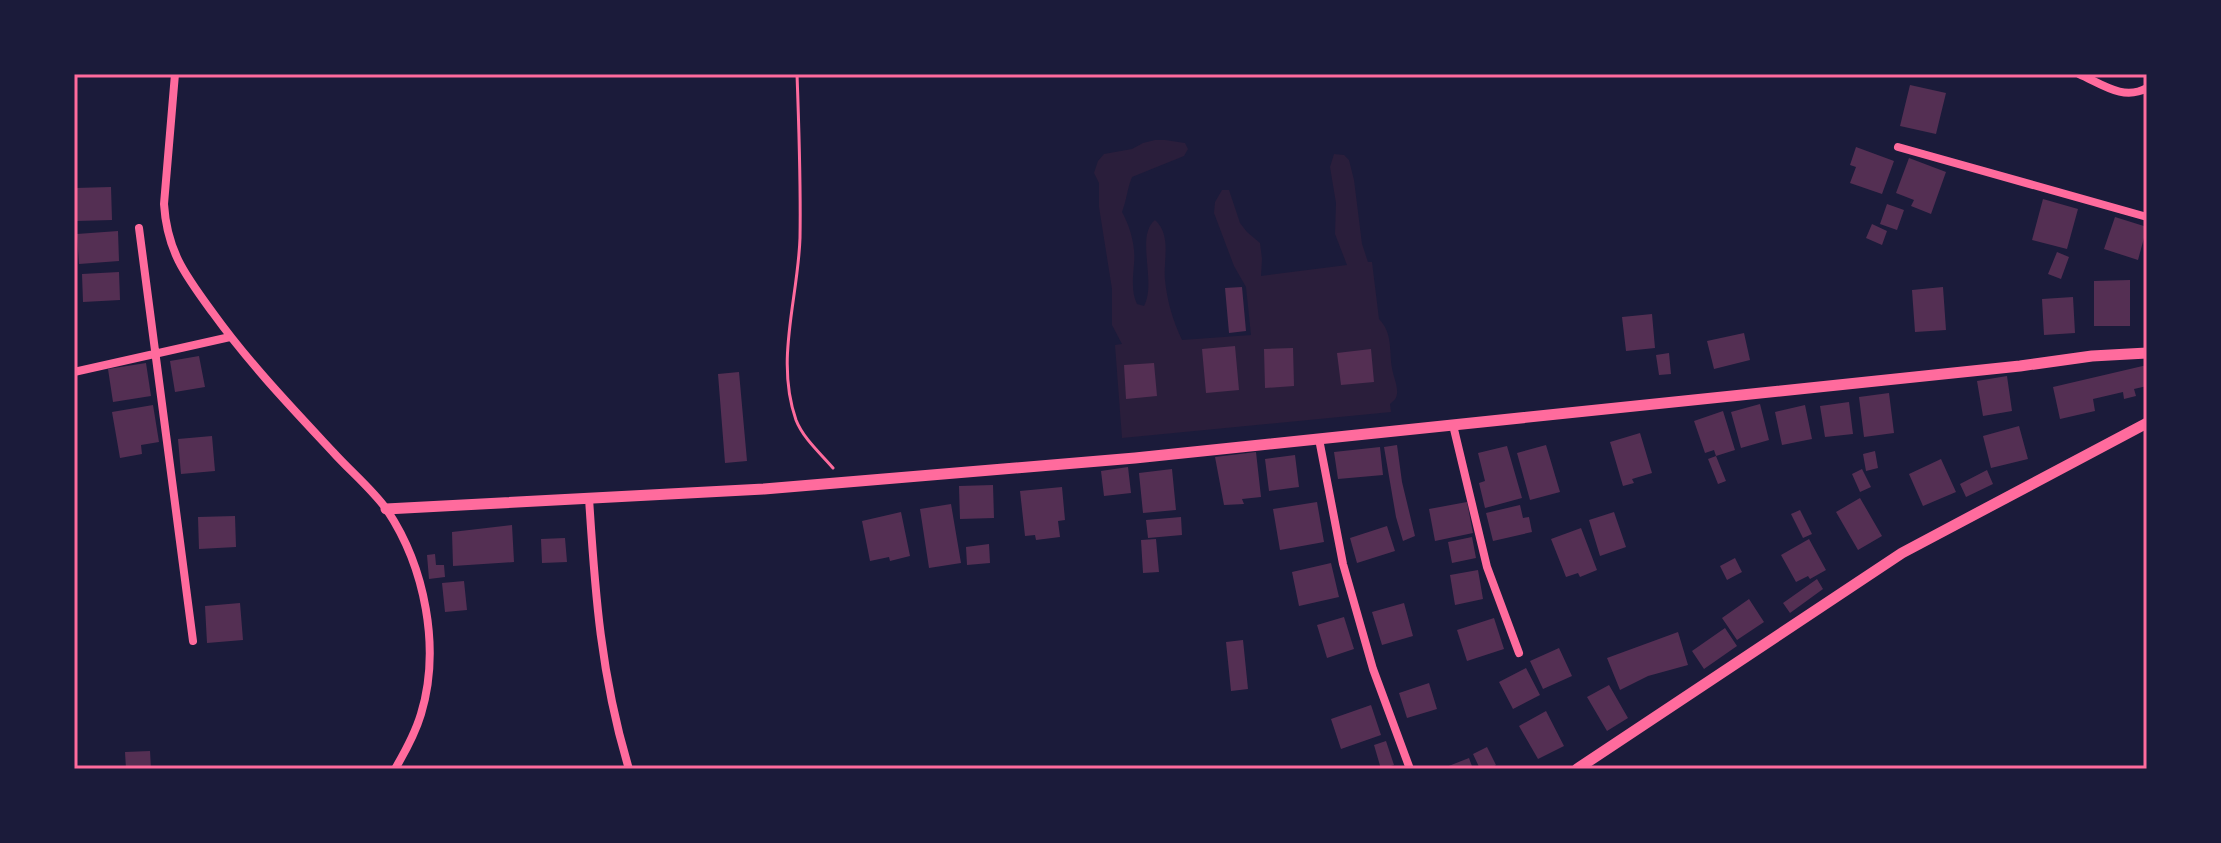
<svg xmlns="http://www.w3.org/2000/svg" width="2221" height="843" viewBox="0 0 2221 843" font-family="'Nunito Sans',sans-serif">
  <rect width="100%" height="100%" fill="#1b1b3a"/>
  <path fill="#2a1e3b" d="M1155,140H1165L1185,143L1188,149L1184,156L1132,177C1127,189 1127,199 1122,212C1130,226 1136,247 1134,264C1133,277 1131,292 1137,304L1144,306C1157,282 1135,236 1155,220C1172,235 1163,260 1165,280C1167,301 1173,321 1182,340L1251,335L1246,287L1234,266L1214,213L1215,202L1222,190H1229L1240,223L1247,232L1260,243L1262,259L1261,276L1347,265L1335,234L1336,203L1330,167L1334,154L1344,155L1349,160L1354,180L1362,244L1368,262H1372L1379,319C1393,333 1389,351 1392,368C1393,376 1398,385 1397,394C1396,400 1394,400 1390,404L1391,412L1122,438L1115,345L1122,344L1112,325V289L1099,207V183L1094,173L1098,161L1104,154L1132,149L1143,143Z"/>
  <path fill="#542f53" d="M1910,85L1946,93L1936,134L1900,126Z
    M1856,147L1894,161L1882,194L1850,183L1856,167L1850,165Z
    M1909,158L1946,172L1931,214L1911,206L1914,200L1896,193Z
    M111,187L112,220L76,221L75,188Z
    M2043,199L2078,209L2067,249L2032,240Z
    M1887,204L1904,210L1897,230L1880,224Z
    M2115,217L2147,227L2138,260L2104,249Z
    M1872,224L1887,231L1882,245L1866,238Z
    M118,231L119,261L79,264L77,234Z
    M2057,252L2069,257L2061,279L2048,274Z
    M119,272L120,300L83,302L82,274Z
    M2130,280V326H2094V281Z
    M1242,287L1246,331L1229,333L1225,288Z
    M1943,287L1946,330L1915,332L1912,290Z
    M2073,297L2075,333L2044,335L2042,299Z
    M1652,314L1655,348L1626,351L1622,317Z
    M1744,333L1750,360L1714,369L1707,341Z
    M1235,346L1239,390L1206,393L1202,349Z
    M1293,348L1294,386L1265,388L1264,349Z
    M1371,349L1374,382L1341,385L1337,353Z
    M1669,353L1671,374L1659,375L1656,355Z
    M199,356L205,387L175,392L170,361Z
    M146,363L151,396L113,402L108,369Z
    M1154,363L1157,396L1126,399L1124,365Z
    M2147,365V386L2134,389L2136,396L2124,399L2123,392L2093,399L2095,411L2060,419L2053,387Z
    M739,372L747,461L725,463L718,374Z
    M2007,376L2012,411L1983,416L1977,381Z
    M1889,393L1894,433L1864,437L1859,397Z
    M1849,402L1853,434L1825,437L1820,406Z
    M1760,404L1769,440L1741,448L1731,412Z
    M153,405L159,442L141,445L142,454L120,458L112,412Z
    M1805,405L1812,439L1782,445L1775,412Z
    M1723,411L1735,450L1716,456L1726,481L1718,484L1708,459L1716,456L1714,450L1705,453L1694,421Z
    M2019,426L2028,459L1991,468L1983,436Z
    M1640,433L1652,473L1632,479L1634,483L1623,486L1610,442Z
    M212,436L215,471L181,474L178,439Z
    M1397,445L1402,482L1415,536L1403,541L1396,517L1384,447Z
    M1546,445L1560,492L1530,500L1517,453Z
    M1507,446L1522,498L1485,508L1479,483L1485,481L1478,453Z
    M1380,447L1383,475L1338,479L1334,452Z
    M1875,451L1878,468L1866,471L1863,454Z
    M1256,452L1261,497L1242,499L1244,504L1224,505L1215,457Z
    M1295,455L1299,487L1269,491L1265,459Z
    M1941,459L1956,492L1923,506L1909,474Z
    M1128,467L1131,493L1104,496L1101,471Z
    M1172,469L1176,510L1143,513L1139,473Z
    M1862,469L1871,487L1860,492L1852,474Z
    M1987,470L1993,484L1966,497L1960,484Z
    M993,485L994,518L960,519L959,486Z
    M1062,487L1065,520L1058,521L1060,537L1036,540L1035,535L1025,536L1020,491Z
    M1860,498L1882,536L1858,550L1836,512Z
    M1317,502L1324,542L1280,550L1273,509Z
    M1467,502L1473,533L1435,541L1429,509Z
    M951,504L961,563L929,568L920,509Z
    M1520,505L1523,518L1529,517L1532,532L1493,541L1486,513Z
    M1800,510L1812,534L1803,538L1791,514Z
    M901,512L910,556L890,561L889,557L870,561L862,521Z
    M1614,512L1626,547L1600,556L1589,520Z
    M235,516L236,547L199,549L198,517Z
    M1181,517L1182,535L1148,538L1146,520Z
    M512,525L514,562L453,566L452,532Z
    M1387,526L1395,551L1357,563L1350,538Z
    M1581,528L1597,570L1580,577L1578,573L1566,577L1551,539Z
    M1472,537L1476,558L1452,563L1448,542Z
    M565,538L567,562L542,563L541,539Z
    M1156,539L1159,572L1143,573L1141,540Z
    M1809,539L1826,570L1810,579L1808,576L1796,582L1781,555Z
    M989,544L990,563L967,565L966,547Z
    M435,554L436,565H444L445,577L429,579L427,555Z
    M1735,558L1742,572L1727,580L1720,566Z
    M1331,563L1339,597L1299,606L1292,572Z
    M1478,570L1483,599L1455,605L1450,575Z
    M1817,579L1823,589L1790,613L1783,603Z
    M464,581L467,610L445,612L442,583Z
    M1749,599L1764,622L1737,640L1722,618Z
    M240,603L243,640L207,643L205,606Z
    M1404,603L1413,636L1382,645L1372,612Z
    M1344,617L1354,649L1327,658L1317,625Z
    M1494,618L1504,649L1467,661L1457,630Z
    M1725,628L1737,646L1704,669L1692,651Z
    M1678,632L1688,665L1648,676L1620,690L1607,658Z
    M1243,640L1248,689L1231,691L1226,642Z
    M1559,648L1572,676L1543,689L1530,661Z
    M1526,668L1540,695L1513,709L1499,682Z
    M1429,683L1437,709L1407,718L1399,693Z
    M1609,685L1628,718L1607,731L1587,697Z
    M1371,705L1381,735L1341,749L1331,719Z
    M1546,711L1564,746L1538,759L1519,726Z
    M1386,741L1394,765L1381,769L1374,745Z
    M1487,747L1496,765L1489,769H1480L1473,754Z
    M150,751L151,769H126L125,752Z
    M1469,758L1473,769H1441Z"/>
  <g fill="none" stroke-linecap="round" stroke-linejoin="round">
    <path stroke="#ff6b9d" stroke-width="3" d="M797,74C799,129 801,184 800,238C798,299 775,360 796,420C803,438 820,453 833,468"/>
    <path stroke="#ff6b9d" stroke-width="8" d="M175,74L164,204C167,252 186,276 213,313C249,363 291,407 333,452C349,470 373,490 387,510C425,567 441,648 421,714C415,734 405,752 395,769
      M2079,74C2102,84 2123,101 2147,88
      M1898,147L2147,217
      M139,228L193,641
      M74,372L230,337
      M1453,425L1487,567L1519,653
      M1319,439L1343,564L1373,669L1410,769
      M589,498C595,593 601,677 629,769"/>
    <path stroke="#ff6b9d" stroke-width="11" d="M386,509L764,489L1135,458L2020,366L2092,356L2147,353
      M1577,769L1902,553L2147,423"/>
  </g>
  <rect width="2221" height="843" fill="none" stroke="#1b1b3a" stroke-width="152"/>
  <rect x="76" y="76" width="2069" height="691" fill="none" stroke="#ff6b9d" stroke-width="3"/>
</svg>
